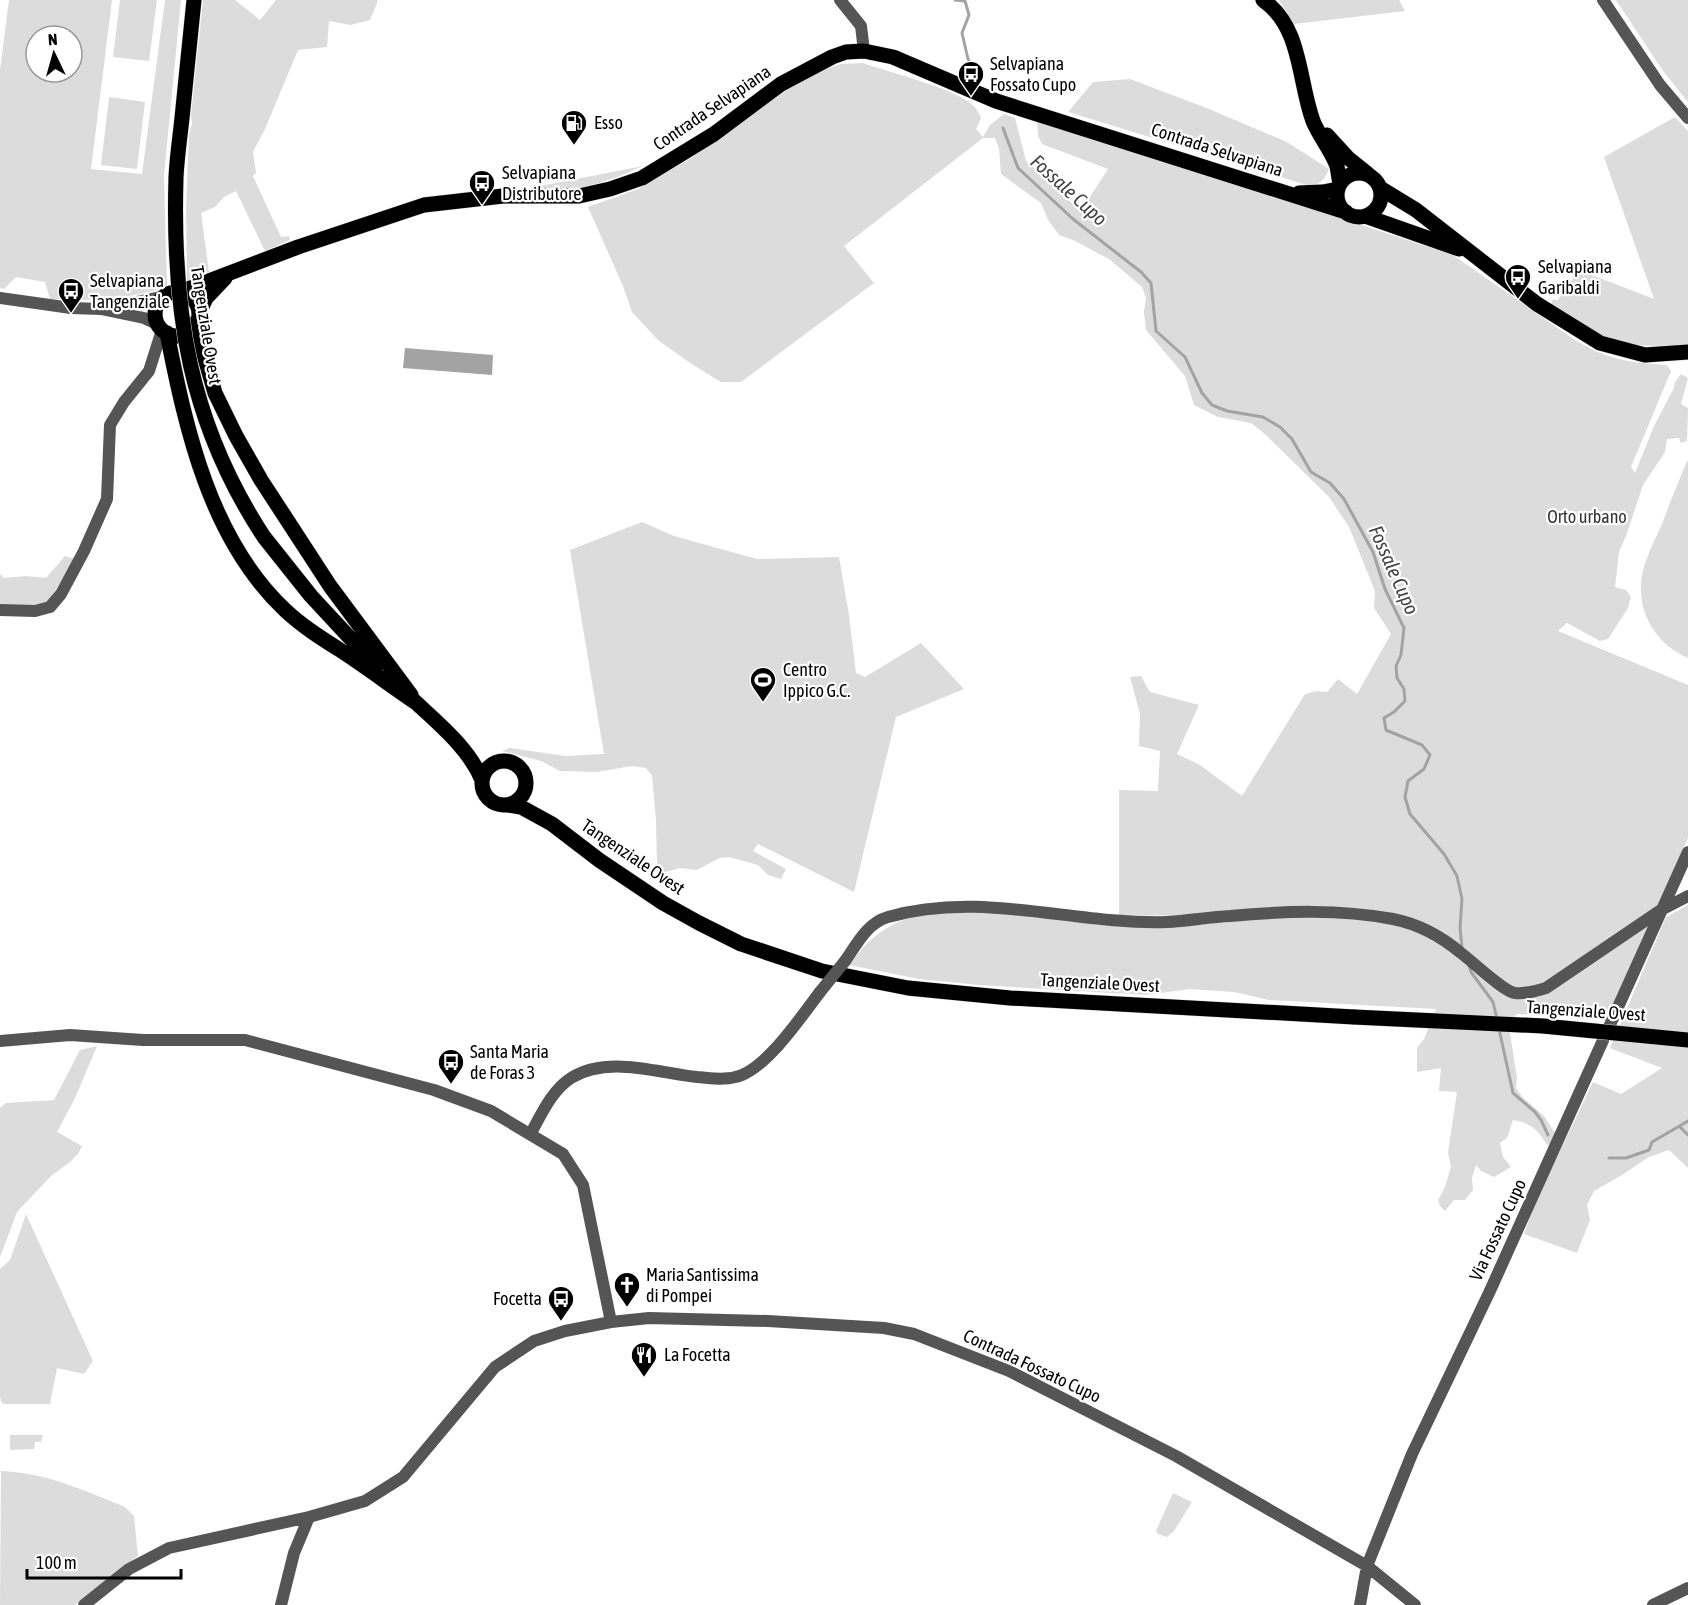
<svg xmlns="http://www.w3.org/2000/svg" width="1688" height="1605" viewBox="0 0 1688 1605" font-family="'Asap Condensed',sans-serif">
  <rect width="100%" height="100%" fill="#fff"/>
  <path fill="#dcdcdc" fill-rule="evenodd" d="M9,0H112L91,169L142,174L165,0H181L164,176L167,287C126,300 92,301 50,299L45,282L16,277L4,289L0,288V70ZM36,36H72V72H36Z
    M120,0H157L149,61L113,57Z
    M203,0H235L260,20L276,0H377V3L370,20L350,25L329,21L327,47L298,50L265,129L253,152L256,173L253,176L281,237L289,236L290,240L265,251L236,191L224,197L215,207L201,213L209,272L187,281L186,209L189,134L192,124L191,115Z
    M1279,0H1399L1405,11L1294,24Z
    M1616,0H1688V102L1663,71Z
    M863,63C888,72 957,89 974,106C977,109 979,114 981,118L976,129L983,137L990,125L1004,114L1015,118L1026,161L1081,211L1108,169L1042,144L1038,136L1037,122L1212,176L1453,255L1578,342C1612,361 1629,362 1667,365L1671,371L1631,467L1635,473L1654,426L1674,388L1675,382L1681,374L1688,378L1681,404L1688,408L1687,441L1681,443L1679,438L1667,439L1665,452L1643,485L1626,536L1619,552L1615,587L1626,590L1631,597L1628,608L1608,639L1600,641L1567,623L1558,631L1688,685V838L1607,1018L1517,1014L1508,1021L1517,1078L1516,1088L1523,1098L1544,1116L1555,1133L1553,1143L1547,1145C1538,1130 1531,1123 1513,1120L1507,1138L1500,1143L1503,1157L1511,1167L1494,1177L1481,1171L1476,1165L1472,1178L1473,1190L1465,1200H1454L1445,1211L1440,1206L1438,1200L1445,1187L1451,1167L1448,1152L1457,1092L1439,1091L1441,1068L1417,1072V1048L1424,1039L1436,1009L1269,1000L1234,992L1190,989L1146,995L979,985L919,979L849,965C864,945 879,929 904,920C955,902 1013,914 1066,915C1181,916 1296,918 1411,918L1119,915V790L1158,791L1160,751L1139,746L1140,714L1130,677L1141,676L1150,692L1199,705L1177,754L1200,765L1242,796L1305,694L1317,691L1327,692L1338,679L1357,694L1391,634L1374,608L1375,591L1349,527L1329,497L1266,435L1251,423L1218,417L1194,405L1185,376L1146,330L1144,312L1146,298L1142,287L1109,259L1073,240L1059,235L1048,220L1041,203L1001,174L999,149L995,138H983L844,246L874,283L741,382H721L690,363L658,340L632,312L623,286L588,207L638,189L693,157L788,89L816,72L841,64Z
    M1130,79L1209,109L1287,142L1329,169C1325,179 1321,184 1310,186L1068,112L1093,82Z
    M109,97L145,102L137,169L101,165Z
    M1675,117L1688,131V344C1664,346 1636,348 1613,340C1591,331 1571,317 1551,305L1553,299L1557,301L1579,270L1654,299L1604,157Z
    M643,166C608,182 569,196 530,188Z
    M1688,459V658C1654,644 1634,608 1643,571C1647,555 1655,539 1662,524C1670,502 1679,480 1688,459Z
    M642,522L674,536L757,559L839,557L849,615L856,673L865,677L921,643L964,689L896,717L854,892L758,844L753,851L786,869L781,879L768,875L758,865L729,857L719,858L697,870L680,868L662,873L657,864L656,820L652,776L646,768L632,766L596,772L560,771L541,761L502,751L510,748L565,756L604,754L570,550Z
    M65,556L75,559L48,602L35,605H0V574L4,578L26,576L46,578Z
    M1688,905V1168L1669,1150L1649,1157L1622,1175L1594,1191L1587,1205L1590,1220L1577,1253L1524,1234L1536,1201L1593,1082L1621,1094L1662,1068L1610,1048L1666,917Z
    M97,1046L75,1098L57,1132L82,1146L78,1154L70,1162L52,1175L17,1212L0,1257V1108L6,1103L54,1100L80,1050Z
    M26,1214L93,1361L84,1374L57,1368L50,1404H4L1,1402L0,1396V1269L10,1260Z
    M10,1435H43L41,1442H35L34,1449L10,1450Z
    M1,1471C47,1473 83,1490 125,1507L134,1516L138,1556L75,1605H0Z
    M1173,1493L1192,1502L1174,1531L1167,1537L1158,1534L1156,1531Z"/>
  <path fill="#a3a3a3" d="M405,348L493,355L492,375L403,368Z"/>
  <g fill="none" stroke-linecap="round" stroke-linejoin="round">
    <path stroke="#a3a3a3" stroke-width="3" d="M955,0L965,1L969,15L962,33L968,59L977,74
      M1003,128L1018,168L1073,219L1141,272L1151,283L1156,331L1185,357L1202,393L1212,405L1227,411L1263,417L1280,427L1292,439L1311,472L1330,483L1344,499L1373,552L1385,589L1404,628L1401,655L1396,666L1397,678L1404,689L1405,701L1394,712L1384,718L1386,730L1422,745L1430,755L1424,769L1408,781L1405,797L1410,814L1444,854L1457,876L1462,899L1460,928L1462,948
      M1469,965L1471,972L1493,1002L1497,1019
      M1499,1029L1513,1093L1535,1112L1541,1120L1548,1135
      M1680,1127L1688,1135
      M1609,1158H1626L1649,1150L1652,1142L1688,1121"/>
    <g stroke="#dbdbdb" stroke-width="16">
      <path id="major" d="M1263,0C1302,27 1298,80 1313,121C1319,136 1331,150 1337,166C1338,172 1339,178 1340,184
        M1327,135L1348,158L1368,174
        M1337 195a22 22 0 1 1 44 0a22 22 0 1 1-44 0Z
        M1380,188L1416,210L1537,304L1600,343L1645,355L1688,352
        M1299,193L1323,192L1338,189
        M1365,216L1459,249
        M180,292L298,247L424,205L503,196H579L610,189L642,178L714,134L781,84L832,57L846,52L864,51L893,57L996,101L1346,212
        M155 314a22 22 0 1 1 44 0a22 22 0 1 1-44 0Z
        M199,313L206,298L225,278
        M197,321L202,348L215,393L236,436L261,480L330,586L411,695
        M167,333C186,430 210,539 285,610C302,626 321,638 340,650C366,667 390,685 415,702
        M264,537L311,596L376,666
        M409,696C435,721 468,746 482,780
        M482 783a22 22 0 1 1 44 0a22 22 0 1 1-44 0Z
        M508,805L521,807L552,824L599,860L663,903L699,923L741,944L822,971L908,988L1010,998L1354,1017"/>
    </g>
    <path stroke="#555" stroke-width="12" d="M840,0L861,26L864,51
      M1603,0L1660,85L1688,118
      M0,298L71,308L101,309L144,318L157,324
      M108,308L162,297
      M0,610L35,611L50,607L61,594L84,551L107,499L110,425L124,402L149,371L162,330
      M845,961C857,944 867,923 888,917C981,890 1073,925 1167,922C1188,921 1209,917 1230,916C1284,911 1339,909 1393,919C1418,924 1442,937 1461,953C1472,961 1503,991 1515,993C1526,994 1536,991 1546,988L1661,910L1688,896
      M0,1041L70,1035L143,1040H245L434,1090L491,1111L563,1154L583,1185L611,1322
      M531,1133C541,1115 552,1090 571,1078C608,1055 657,1073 697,1077C712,1078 727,1081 742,1075C770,1063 801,1017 820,992
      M84,1605L129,1569L169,1548L309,1517L365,1501L403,1477L495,1367L534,1341L565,1331L611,1322L649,1318L768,1321L884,1328L914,1334L1009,1371L1176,1456L1367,1566L1415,1605
      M281,1605L294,1553L309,1517
      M1360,1605L1367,1566L1412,1454L1489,1293L1688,852
      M1653,1605L1688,1588"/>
    <use href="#major" stroke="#000" stroke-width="15"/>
    <g stroke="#dbdbdb" stroke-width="16" stroke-linecap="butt">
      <path id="major-bridge" d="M194,0C190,39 186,78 182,118C180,137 177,157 176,177C172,311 189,423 264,537
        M1354,1017L1543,1026L1688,1040"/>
    </g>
    <path stroke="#555" stroke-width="12" d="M820,992L845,961"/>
    <use href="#major-bridge" stroke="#000" stroke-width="15"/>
  </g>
  <defs>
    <g id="bus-pin" transform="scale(1.35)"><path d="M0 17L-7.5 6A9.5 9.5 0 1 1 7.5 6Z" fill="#000" stroke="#fff"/><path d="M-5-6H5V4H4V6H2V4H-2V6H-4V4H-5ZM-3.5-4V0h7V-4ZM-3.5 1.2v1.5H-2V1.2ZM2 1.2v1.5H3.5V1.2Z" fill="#fff"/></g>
    <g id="fuel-pin" transform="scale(1.35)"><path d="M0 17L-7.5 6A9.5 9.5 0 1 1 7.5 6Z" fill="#000" stroke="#fff"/><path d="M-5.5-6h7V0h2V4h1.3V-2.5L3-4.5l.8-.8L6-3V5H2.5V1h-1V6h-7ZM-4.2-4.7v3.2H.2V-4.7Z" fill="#fff"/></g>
    <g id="stadium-pin" transform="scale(1.35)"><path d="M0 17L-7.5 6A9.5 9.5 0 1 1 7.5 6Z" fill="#000" stroke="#fff"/><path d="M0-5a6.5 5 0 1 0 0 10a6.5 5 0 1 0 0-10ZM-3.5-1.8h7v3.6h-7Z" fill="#fff"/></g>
    <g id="church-pin" transform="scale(1.35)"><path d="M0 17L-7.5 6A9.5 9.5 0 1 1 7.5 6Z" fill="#000" stroke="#fff"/><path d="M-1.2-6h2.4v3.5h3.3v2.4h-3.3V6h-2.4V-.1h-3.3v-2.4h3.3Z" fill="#fff"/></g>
    <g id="restaurant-pin" transform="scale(1.35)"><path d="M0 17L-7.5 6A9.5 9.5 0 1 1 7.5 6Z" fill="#000" stroke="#fff"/><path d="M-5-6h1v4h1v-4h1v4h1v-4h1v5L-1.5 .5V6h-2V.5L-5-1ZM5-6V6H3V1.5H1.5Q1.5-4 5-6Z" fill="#fff"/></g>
  </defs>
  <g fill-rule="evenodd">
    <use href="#bus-pin" x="971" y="74"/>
    <use href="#fuel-pin" x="574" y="123"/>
    <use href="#bus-pin" x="482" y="183"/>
    <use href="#bus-pin" x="1518" y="277"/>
    <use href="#bus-pin" x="71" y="291"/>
    <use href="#stadium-pin" x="763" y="680"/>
    <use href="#bus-pin" x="451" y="1062"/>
    <use href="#church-pin" x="627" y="1285"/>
    <use href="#bus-pin" x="561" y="1299"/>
    <use href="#restaurant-pin" x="644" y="1355"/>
  </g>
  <g text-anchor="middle" stroke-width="4.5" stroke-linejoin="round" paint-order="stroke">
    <g font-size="18" fill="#000" stroke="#fff" text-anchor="start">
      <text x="990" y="70">Selvapiana<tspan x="990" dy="21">Fossato Cupo</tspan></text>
      <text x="594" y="129">Esso</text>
      <text x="502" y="179">Selvapiana<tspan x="502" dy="21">Distributore</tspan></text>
      <text x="1538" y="273">Selvapiana<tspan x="1538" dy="21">Garibaldi</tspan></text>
      <text x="90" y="287">Selvapiana<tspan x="90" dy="21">Tangenziale</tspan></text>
      <text x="783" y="676">Centro<tspan x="783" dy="21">Ippico G.C.</tspan></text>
      <text x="470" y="1058">Santa Maria<tspan x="470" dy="21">de Foras 3</tspan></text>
      <text x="646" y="1281">Maria Santissima<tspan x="646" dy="21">di Pompei</tspan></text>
      <text x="542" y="1305" text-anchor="end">Focetta</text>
      <text x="664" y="1361">La Focetta</text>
    </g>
    <g font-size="18" fill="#000" stroke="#fff">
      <text transform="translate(712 108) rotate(-34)" y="6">Contrada Selvapiana</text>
      <text transform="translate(1217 150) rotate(18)" y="6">Contrada Selvapiana</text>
      <text transform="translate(206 325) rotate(81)" y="6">Tangenziale Ovest</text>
      <text transform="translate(633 857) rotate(34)" y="6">Tangenziale Ovest</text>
      <text transform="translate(1100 983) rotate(3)" y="6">Tangenziale Ovest</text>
      <text transform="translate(1586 1011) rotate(4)" y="6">Tangenziale Ovest</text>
      <text transform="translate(1498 1230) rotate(-65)" y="6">Via Fossato Cupo</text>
      <text transform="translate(1032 1366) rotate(25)" y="6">Contrada Fossato Cupo</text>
    </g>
    <g font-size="18" fill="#333" stroke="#fff">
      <text x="1587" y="523">Orto urbano</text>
    </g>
    <g font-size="20" font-style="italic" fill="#444" stroke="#fff">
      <text transform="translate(1069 190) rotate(42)" y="7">Fossale Cupo</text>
      <text transform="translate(1394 570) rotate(66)" y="7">Fossale Cupo</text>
    </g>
  </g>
  <g transform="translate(54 54) rotate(355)"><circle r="28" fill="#ffffff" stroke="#999999" stroke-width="1.5"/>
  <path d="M0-4.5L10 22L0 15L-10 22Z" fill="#000000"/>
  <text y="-9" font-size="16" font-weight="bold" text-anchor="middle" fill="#000000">N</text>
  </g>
  <path d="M27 1569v9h154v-9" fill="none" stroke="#000000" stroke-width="3"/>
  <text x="36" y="1569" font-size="18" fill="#000000" stroke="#ffffff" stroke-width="4.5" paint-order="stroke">100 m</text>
</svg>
